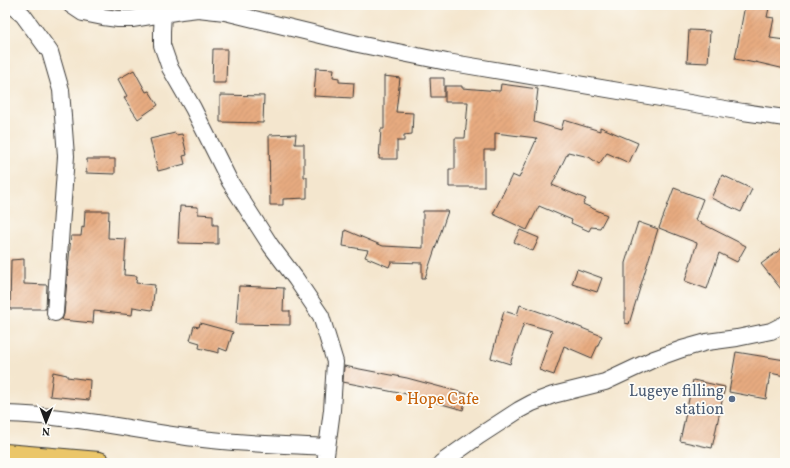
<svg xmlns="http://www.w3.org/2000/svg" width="790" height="468" viewBox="0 0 790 468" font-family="Vollkorn,serif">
  <defs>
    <pattern id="building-hatch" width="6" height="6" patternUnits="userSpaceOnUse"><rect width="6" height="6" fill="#e7ab80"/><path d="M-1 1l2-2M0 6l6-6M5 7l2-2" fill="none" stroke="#c6936e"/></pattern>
  </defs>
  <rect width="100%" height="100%" fill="#fdfcf7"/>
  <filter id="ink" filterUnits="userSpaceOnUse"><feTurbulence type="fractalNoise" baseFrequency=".025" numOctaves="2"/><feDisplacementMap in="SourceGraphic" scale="8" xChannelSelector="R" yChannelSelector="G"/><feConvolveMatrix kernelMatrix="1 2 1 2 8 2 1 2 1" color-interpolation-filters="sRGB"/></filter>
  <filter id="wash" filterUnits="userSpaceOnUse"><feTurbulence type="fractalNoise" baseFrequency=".012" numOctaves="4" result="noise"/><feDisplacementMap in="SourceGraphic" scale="16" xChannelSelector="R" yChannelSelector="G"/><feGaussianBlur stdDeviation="0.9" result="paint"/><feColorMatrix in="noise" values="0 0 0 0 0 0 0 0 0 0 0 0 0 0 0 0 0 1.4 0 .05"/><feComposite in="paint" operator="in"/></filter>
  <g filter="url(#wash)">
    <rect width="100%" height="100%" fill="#f4e6ce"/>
    <g id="blocks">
      <path fill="url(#building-hatch)" d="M745,5H755L769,8L767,17L774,18L770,38L785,40V69L755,62V63L735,59Z
        M689,30L710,31L708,63L687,62Z
        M213,49H227L226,83H212Z
        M316,68L334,69L333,77L339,78V82L354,83L353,98L314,96Z
        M134,70L146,92L149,91L158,105L138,119L124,98L127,96L118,79Z
        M384,76L400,78L396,112L413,113L412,134L404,135V141H397V159H379L381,129H384Z
        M430,78H444V97H431Z
        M501,84L538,89L534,122L561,130L564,120L600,131V127L638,143L629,163L607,153L599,164L589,157L568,152L552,185L586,199L583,204L607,215L600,228L591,227L589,231L571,223L572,220L539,206L527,230L493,214L512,175L519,178L537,138L495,133V150H484V187H449V169H455V138H465L468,102H445V86H462V88L500,91Z
        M220,95L264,96L263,123L220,122Z
        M175,133L176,135L182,134L187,155L183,156L185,164L158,171L150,139Z
        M296,134L295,144H304V177H307V198L283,199V205H270L269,135Z
        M87,159H115V174L86,173Z
        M722,175L752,189L741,212L711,198Z
        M674,188L703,199L695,220L746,246L737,262L719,253L707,289L685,281L697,243L659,228Z
        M180,206L198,207V214L213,215V225H218V244L178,243Z
        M85,211H109L108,238L126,239L124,275L137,276L136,283L155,285L152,310L133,307L132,315L94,311L93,323L62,320L64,314L71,236H81L82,227L84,228Z
        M423,211H448L425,278H422V263L391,262L389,267L365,257L368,250L343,246L345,230L383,246L423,248Z
        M638,222L658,229L629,324L625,323V263Z
        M520,230L539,238L533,251L514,242Z
        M785,246V294L761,264Z
        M24,259V284L47,285L46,309H10L11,260Z
        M577,269L602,278L597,292L572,284Z
        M239,286L284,288L283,311H290V325L236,324Z
        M520,305L554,317L602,336L592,358L564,346L554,375L539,370L552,331L524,323L510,364L491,358L504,311L517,315Z
        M200,323L233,332L227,351L219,348V353L199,348L200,343L190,340L194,326L199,327Z
        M736,352L785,360V376L770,373L766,399L729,392Z
        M344,366L407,378L467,394L463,410L399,392V393L343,382Z
        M53,372L67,375V377L90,380L89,400L50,396Z
        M693,380L725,387L712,448L680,441Z"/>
    </g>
  </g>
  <g filter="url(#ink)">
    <use href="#blocks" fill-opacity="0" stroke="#3c3a37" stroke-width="1"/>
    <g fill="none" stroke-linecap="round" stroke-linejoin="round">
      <g stroke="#3c3a37" stroke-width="18">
        <path id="minor" d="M11,5L23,15L50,52L61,90L66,156L55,313
          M71,5L83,13L103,17L118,19H132L181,11L198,9L225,12L358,44L447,62L743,112L785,118
          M163,14L162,31V45L170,68L193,108L230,182L271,246L296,279L321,316L335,362L332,410L325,463
          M5,414C74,415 144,433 212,440C250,444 289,445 327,447
          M441,463L479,436L519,410L532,403L553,395L605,382L654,359L682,349L707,342L737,338L771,331L785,324"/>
      </g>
      <g stroke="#3c3a37" stroke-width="24">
        <path id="trunk" d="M5,455L99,463"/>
      </g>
      <use href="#minor" stroke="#fff" stroke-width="16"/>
      <use href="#trunk" stroke="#ebc669" stroke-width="22"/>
    </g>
  </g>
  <circle fill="#e8710a" stroke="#fdfcf7" stroke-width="1.5" cx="399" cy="398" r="4"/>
  <circle fill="#5c6f8a" stroke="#fdfcf7" stroke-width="1.5" cx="732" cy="399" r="4"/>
  <g text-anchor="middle" stroke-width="3.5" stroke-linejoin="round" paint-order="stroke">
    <g font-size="16" fill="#4e5e75" stroke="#fdfcf7" text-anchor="end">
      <text x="724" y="396">Lugeye filling<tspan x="724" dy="18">station</tspan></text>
    </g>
    <g font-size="16" fill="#c56008" stroke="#fdfcf7" text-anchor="start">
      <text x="407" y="404">Hope Cafe</text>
    </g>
  </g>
  <rect width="790" height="468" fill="none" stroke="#fdfcf7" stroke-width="20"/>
  <g transform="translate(46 422) rotate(181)" stroke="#fdfcf7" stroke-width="3" paint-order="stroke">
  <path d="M0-3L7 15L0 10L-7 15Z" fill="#1c1c1c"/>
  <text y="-6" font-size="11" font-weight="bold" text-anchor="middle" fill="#1c1c1c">N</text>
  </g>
</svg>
